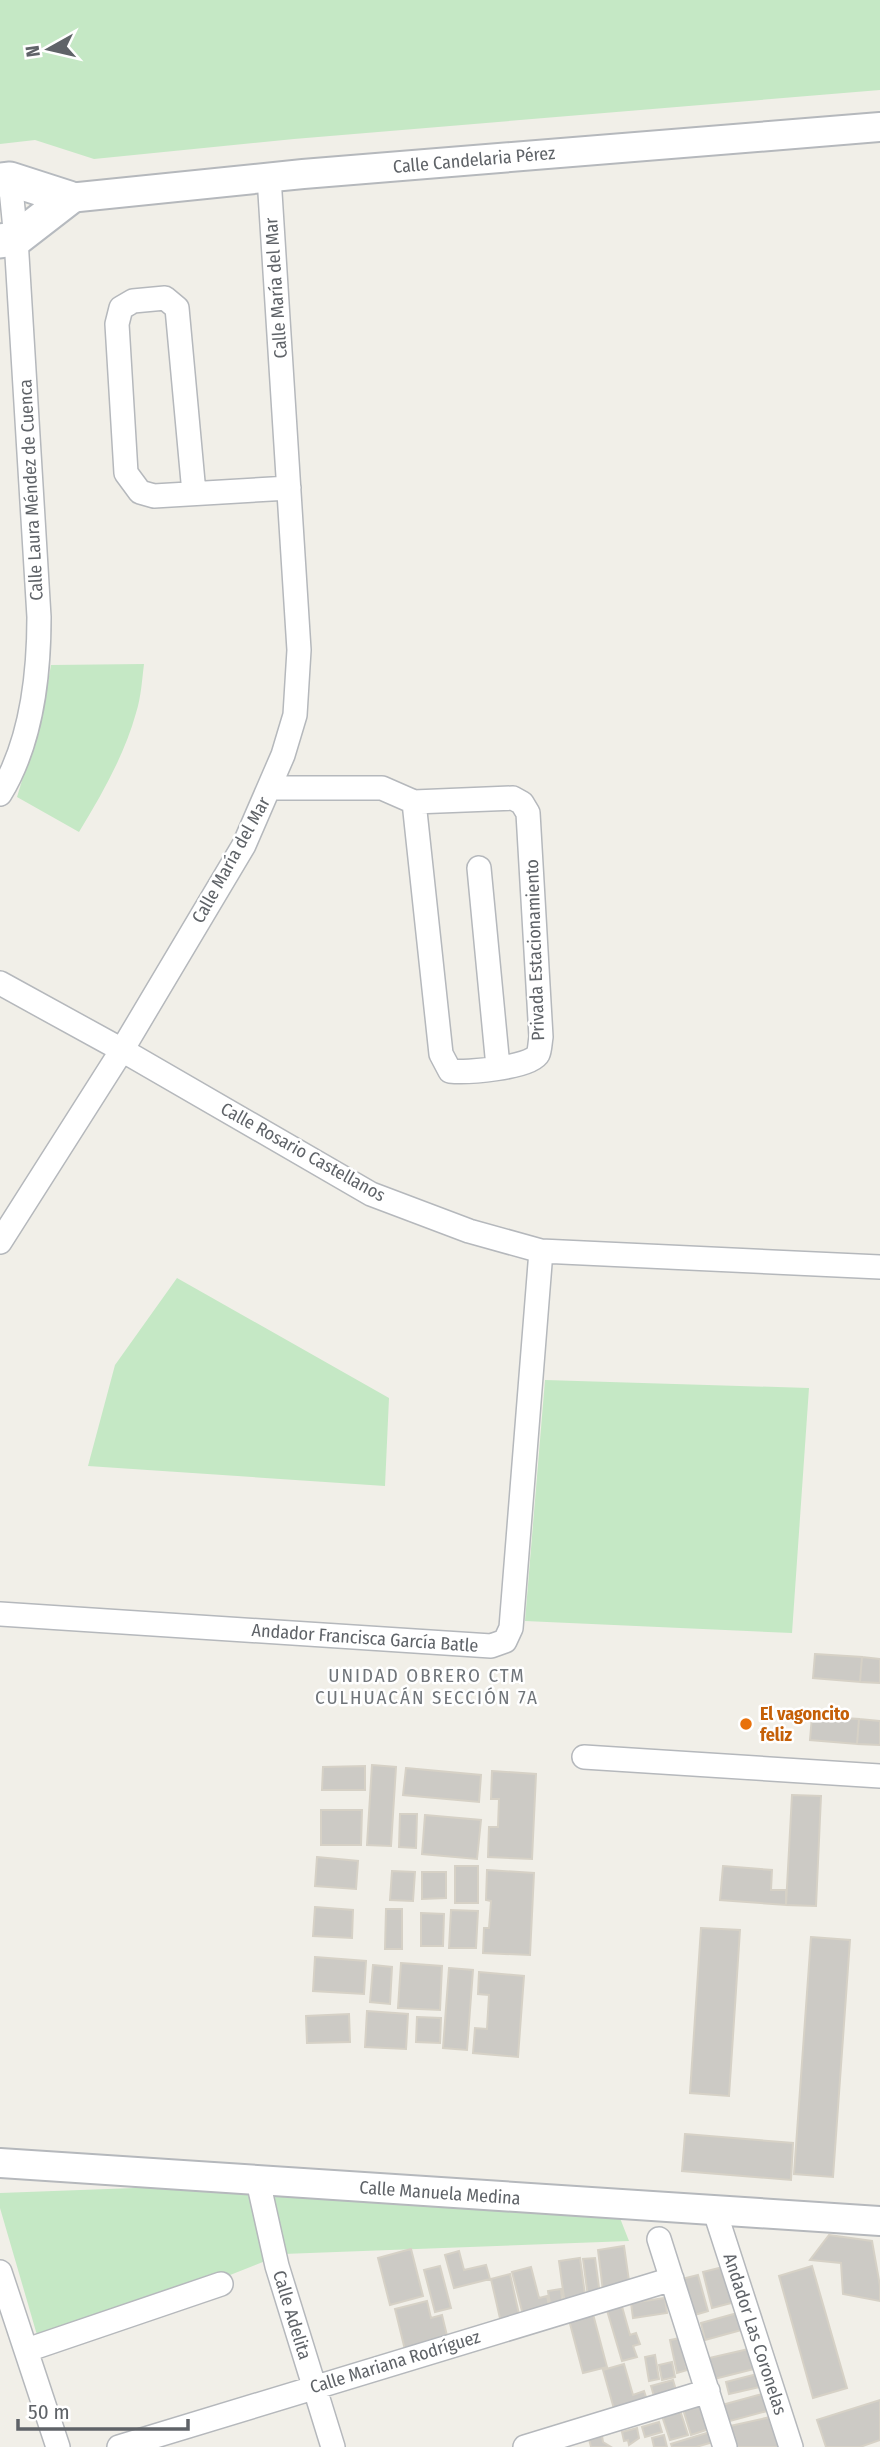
<svg xmlns="http://www.w3.org/2000/svg" width="880" height="2447" viewBox="0 0 880 2447" font-family="'Fira Sans Condensed',sans-serif">
  <rect width="100%" height="100%" fill="#f1efe8"/>
  <path fill="#c5e8c5" d="M0,0H880V90L294,139L94,159L35,140L0,144Z
    M144,664C142,680 141,698 136,713C124,756 102,794 79,832L17,797L43,711L51,665Z
    M177,1278L389,1398L385,1486L88,1466L115,1365Z
    M545,1380L809,1388L792,1633L525,1621Z
    M215,2185L618,2213L629,2241L283,2254L220,2279L37,2335L0,2208V2193Z"/>
  <path fill="#cccac5" stroke="#d6d1c6" stroke-width="2" d="M815,1654L862,1657L860,1682L813,1678Z
    M862,1657L880,1659V1683L860,1682Z
    M812,1716L859,1719L857,1744L810,1740Z
    M859,1719L880,1721V1745L857,1744Z
    M372,1765L396,1767L391,1846L367,1845Z
    M365,1766V1790H322L323,1767Z
    M406,1768L481,1775L479,1802L403,1795Z
    M492,1771L536,1774L532,1859L488,1857L489,1827H498L499,1799H491Z
    M792,1795L821,1796L816,1906L786,1905Z
    M321,1810H362L361,1845H321Z
    M400,1814H417L416,1848L399,1847Z
    M425,1815L481,1820L477,1859L422,1854Z
    M317,1857L358,1861L356,1889L315,1886Z
    M455,1866H478V1903H455Z
    M723,1866L772,1870L771,1890H786V1905L720,1900Z
    M487,1870L534,1873L530,1955L483,1953L484,1928H489L491,1901L486,1900Z
    M392,1871L415,1872L413,1901L390,1900Z
    M422,1872H446V1898L422,1899Z
    M315,1907L353,1910L352,1938L313,1936Z
    M386,1909H402V1949H385Z
    M451,1910L478,1911L476,1948H449Z
    M421,1913L444,1914L443,1946H421Z
    M701,1928L740,1930L729,2096L690,2093Z
    M811,1937L850,1940L833,2177L794,2174Z
    M315,1957L366,1961L364,1994L313,1991Z
    M401,1963L442,1966L440,2010L398,2008Z
    M373,1965L392,1967L390,2004L370,2002Z
    M449,1968L473,1970L467,2050L443,2048Z
    M479,1972L524,1976L518,2057L473,2053L475,2028L487,2029L489,1995L478,1994Z
    M367,2011L408,2014L406,2049L365,2047Z
    M349,2014L350,2042L307,2043L306,2016Z
    M417,2017L441,2018L440,2043L416,2042Z
    M685,2134L793,2143L791,2180L682,2171Z
    M829,2235L872,2241L880,2286V2301L843,2294L841,2263L810,2260Z
    M624,2246L630,2288L603,2291L598,2250Z
    M411,2249L423,2296L390,2305L378,2258Z
    M459,2251L464,2270L486,2265L490,2279L454,2288L445,2255Z
    M580,2258L586,2302L565,2305L559,2261Z
    M595,2258L600,2295L588,2297L583,2259Z
    M731,2265L739,2301L712,2308L703,2272Z
    M440,2266L451,2308L435,2312L424,2270Z
    M812,2266L847,2388L813,2398L779,2276Z
    M531,2267L539,2298L547,2296L549,2306L524,2319L512,2272Z
    M510,2274L521,2323L502,2327L491,2279Z
    M698,2275L708,2311L688,2317L678,2280Z
    M561,2289L563,2309L551,2311L548,2291Z
    M665,2298L667,2313L633,2318L631,2303Z
    M427,2301L431,2318L442,2315L449,2344L406,2354L395,2309Z
    M621,2303L630,2335L636,2333L640,2344L633,2346L637,2357L622,2361L606,2307Z
    M741,2312L745,2329L705,2340L701,2323Z
    M593,2314L607,2367L583,2373L569,2320Z
    M680,2338L687,2370L677,2373L670,2340Z
    M753,2348L758,2368L710,2380L705,2359Z
    M655,2355L659,2379L649,2381L645,2357Z
    M672,2362L675,2377L662,2380L659,2365Z
    M624,2364L633,2395L644,2391L648,2403L616,2416L603,2370Z
    M761,2373L764,2386L729,2394L726,2382Z
    M673,2380L678,2397L656,2403L651,2386Z
    M762,2394L767,2411L726,2422L722,2405Z
    M704,2399L712,2428L691,2435L682,2406Z
    M880,2400V2440L860,2447H826L817,2420Z
    M678,2404L688,2435L670,2440L660,2410Z
    M775,2416L782,2447H735L730,2426Z
    M659,2422L662,2432L645,2437L642,2427Z
    M637,2428L639,2438L629,2445L628,2440L624,2441L622,2432Z
    M710,2432L713,2442L696,2447H672L671,2444Z
    M664,2435L667,2447H654L652,2438Z
    M602,2436L603,2442L611,2447H591L589,2439Z"/>
  <g fill="none" stroke-linecap="round" stroke-linejoin="round">
    <g stroke="#b5b8bc" stroke-width="26">
      <path id="minor" d="M194,493L177,308L165,298L133,301L121,308L117,324L126,473L140,492L154,496L289,488
        M270,788H382L414,802L513,798L522,803L528,813L541,1037C540,1042 540,1050 538,1054C531,1068 465,1073 450,1071L441,1054L414,802
        M0,794C32,742 39,676 39,617L16,239L10,179
        M479,868L498,1067
        M0,983L122,1050L371,1194L469,1231L541,1251L880,1267
        M0,1242L122,1050L244,845L283,755L295,715L299,650L269,177
        M0,1614L491,1646L505,1641L511,1628L541,1251
        M584,1757L880,1776
        M258,2181L277,2266L333,2447
        M718,2221L791,2447
        M659,2239L725,2447
        M0,2272L58,2447
        M27,2350L221,2284
        M119,2447L672,2279
        M525,2447L708,2391"/>
    </g>
    <g stroke="#b5b8bc" stroke-width="32">
      <path id="tertiary" d="M69,198L303,174L880,127
        M0,2163L880,2221"/>
    </g>
    <g stroke="#b6babf" stroke-width="37">
      <path id="secondary" d="M0,180L10,179L69,198
        M0,241L16,239L69,198"/>
    </g>
    <use href="#minor" stroke="#fff" stroke-width="23"/>
    <use href="#tertiary" stroke="#fff" stroke-width="28"/>
    <use href="#secondary" stroke="#fff" stroke-width="33"/>
  </g>
  <circle fill="#e8710a" stroke="#fff" stroke-width="2.5" cx="746" cy="1724" r="7"/>
  <g text-anchor="middle" stroke-width="5" stroke-linejoin="round" paint-order="stroke">
    <g font-size="18" fill="#5f6368" stroke="#fff">
      <text transform="translate(474 160) rotate(-5)" y="6">Calle Candelaria Pérez</text>
      <text transform="translate(276 288) rotate(-94)" y="6">Calle María del Mar</text>
      <text transform="translate(31 490) rotate(-93)" y="6">Calle Laura Méndez de Cuenca</text>
      <text transform="translate(231 860) rotate(-61)" y="6">Calle María del Mar</text>
      <text transform="translate(535 950) rotate(-92)" y="6">Privada Estacionamiento</text>
      <text transform="translate(303 1152) rotate(29)" y="6">Calle Rosario Castellanos</text>
      <text transform="translate(365 1638) rotate(4)" y="6">Andador Francisca García Batle</text>
      <text transform="translate(440 2193) rotate(4)" y="6">Calle Manuela Medina</text>
      <text transform="translate(292 2315) rotate(73)" y="6">Calle Adelita</text>
      <text transform="translate(755 2334) rotate(72)" y="6">Andador Las Coronelas</text>
      <text transform="translate(395 2362) rotate(-17)" y="6">Calle Mariana Rodríguez</text>
    </g>
    <g font-size="18" font-weight="bold" fill="#c56008" stroke="#fff" text-anchor="start">
      <text x="760" y="1720">El vagoncito<tspan x="760" dy="21">feliz</tspan></text>
    </g>
    <g font-size="19" letter-spacing="2" fill="#70757a" stroke="#fff">
      <text x="427" y="1682">UNIDAD OBRERO CTM<tspan x="427" dy="22">CULHUACÁN SECCIÓN 7A</tspan></text>
    </g>
  </g>
  <g transform="translate(49 49) rotate(262)" stroke="#ffffff" stroke-width="5" paint-order="stroke">
  <path d="M0-5L12 26L0 18L-12 26Z" fill="#5f6368"/>
  <text y="-10" font-size="19" font-weight="bold" text-anchor="middle" fill="#5f6368">N</text>
  </g>
  <path d="M18 2419v10h170v-10" fill="none" stroke="#5f6368" stroke-width="3.5"/>
  <text x="28" y="2419" font-size="21" fill="#5f6368" stroke="#ffffff" stroke-width="5" paint-order="stroke">50 m</text>
</svg>
